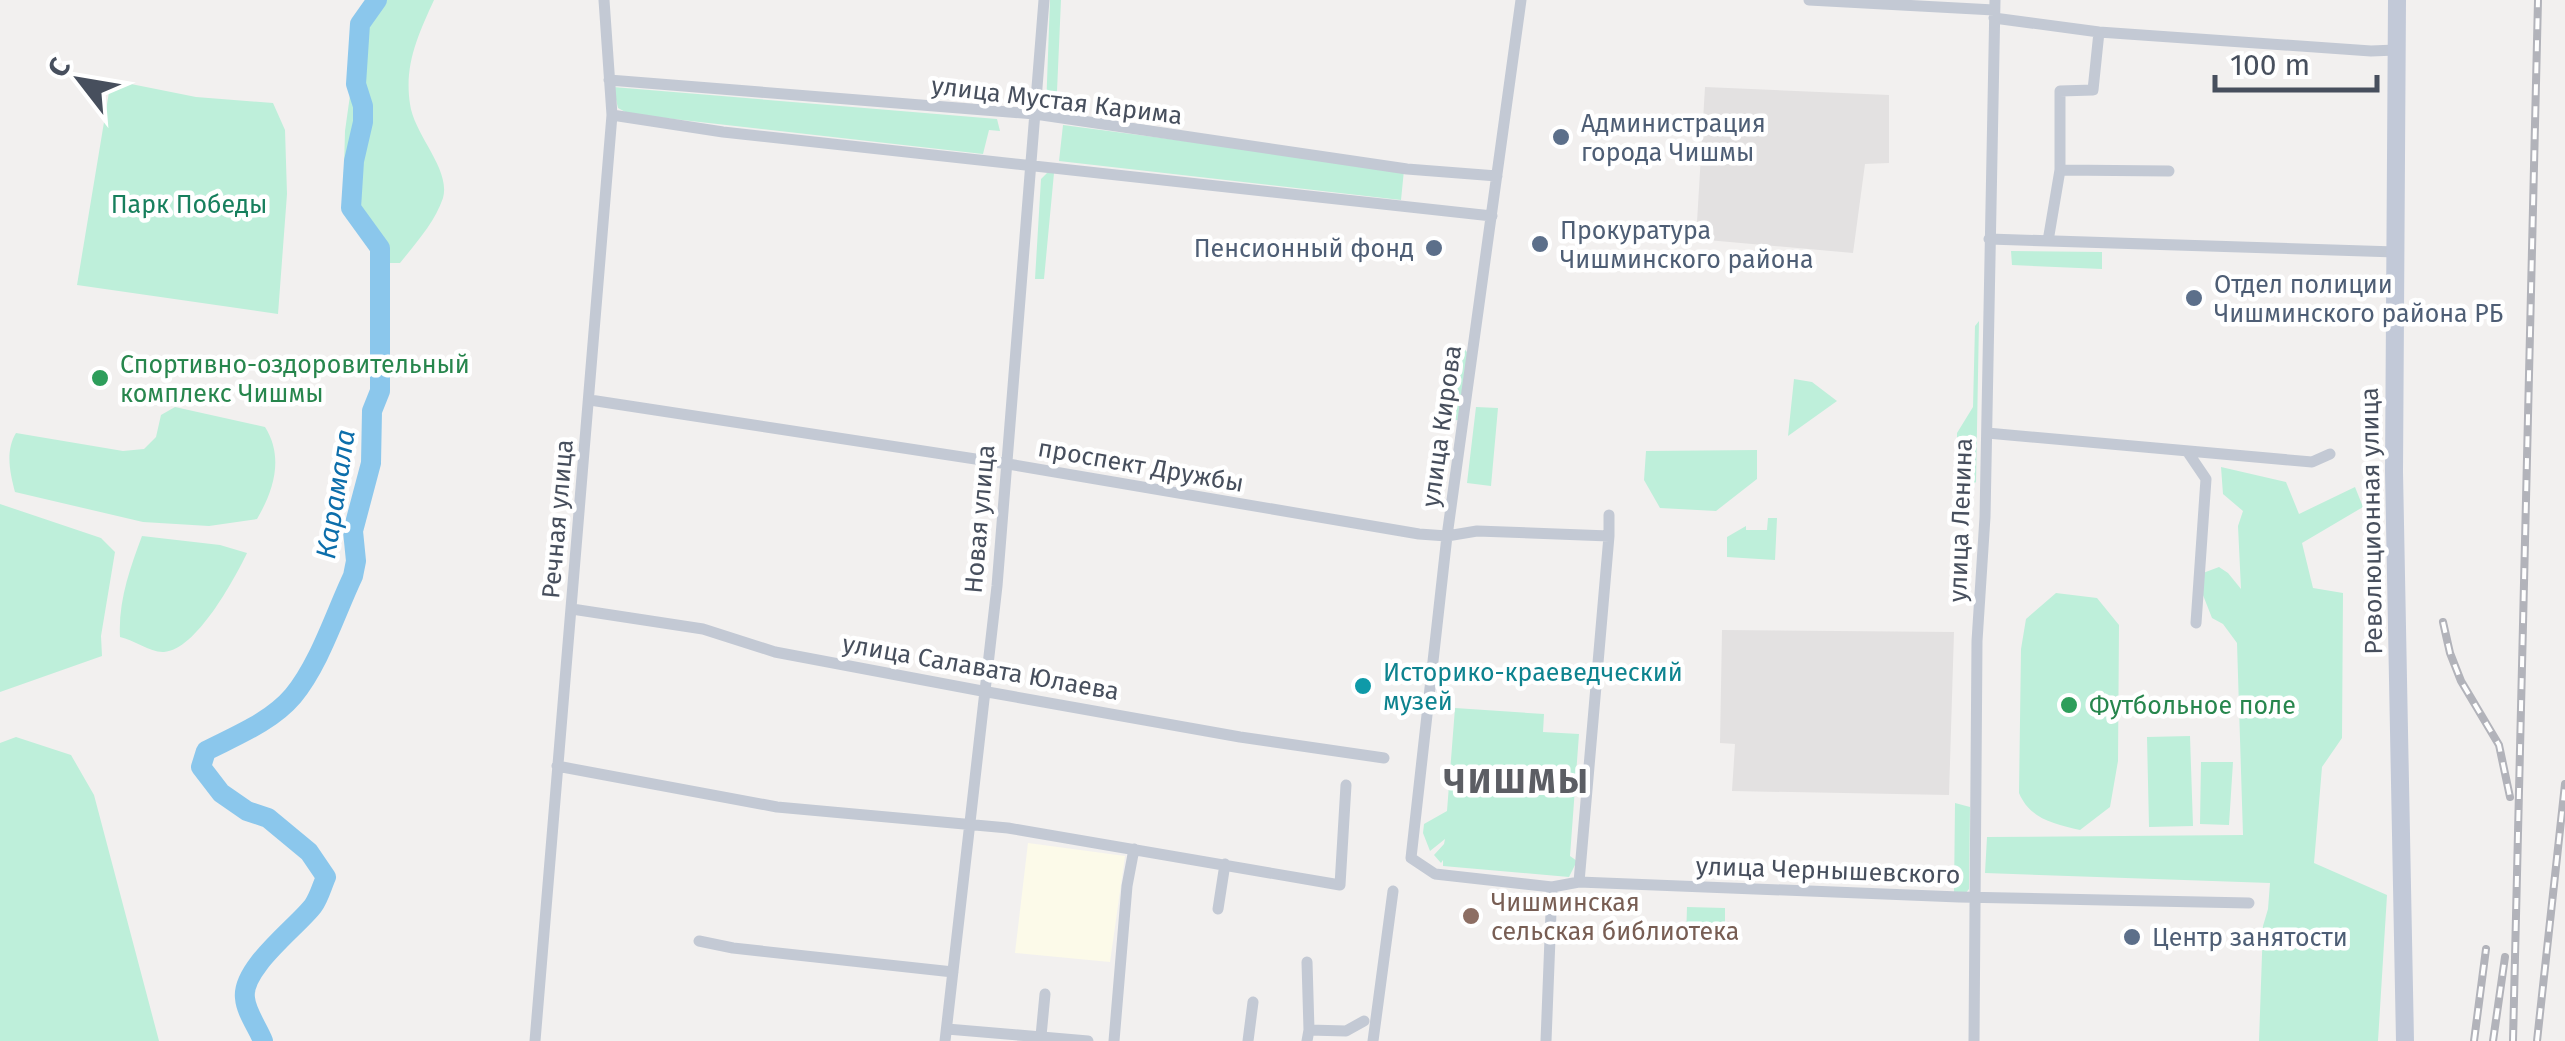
<svg xmlns="http://www.w3.org/2000/svg" width="2565" height="1041" viewBox="0 0 2565 1041" font-family="'Fira Sans',sans-serif">
  <rect width="100%" height="100%" fill="#f2f0ef"/>
  <path fill="#fcfae9" d="M1028,843L1125,856L1110,962L1015,953Z"/>
  <path fill="#e3e1e1" d="M1705,87L1889,95V163L1865,164L1853,253L1696,239Z
    M1722,630L1954,632L1949,795L1732,791L1735,744L1720,743Z"/>
  <path fill="#beefda" d="M377,0H434C418,35 404,65 410,104C414,135 451,169 443,198C435,222 416,243 400,263H380L343,205L345,131L360,24Z
    M1050,0H1061L1056,114L1047,113L1046,109Z
    M111,80L196,97L273,103L285,130L287,194L278,314L77,285Z
    M613,87L997,119L1000,131L989,130L983,154L629,114L618,108Z
    M1063,125L1404,170L1401,200L1059,161Z
    M1047,173H1054L1044,279H1035L1041,179Z
    M2011,251L2102,252V269L2012,265Z
    M1979,321L1976,482L1968,488L1957,487V433L1973,407L1975,326Z
    M1450,347L1465,349L1468,354L1459,420L1439,421Z
    M1794,379L1812,382L1837,401L1788,436Z
    M175,407L265,427C284,457 274,490 257,519L209,526L143,522L15,492C10,473 5,451 16,433L123,451L144,449L156,437L161,415Z
    M1476,407L1498,408L1491,486L1467,483Z
    M1757,450V479L1716,511L1660,508L1644,480L1646,451Z
    M2221,467L2286,482L2299,514L2355,487L2363,507L2302,543L2313,588L2343,593L2342,738L2322,767L2314,863L2387,895L2378,1041H2259L2263,926L2268,909L2270,883L1985,873L1987,837L2243,835L2237,643L2223,624L2212,618L2201,590L2203,573L2219,567L2228,573L2241,589L2238,526L2243,511L2223,494Z
    M0,504L101,538L115,552L101,636L102,656L0,692Z
    M1768,518H1777L1775,560L1727,557V537L1746,526V530H1767Z
    M142,536L220,545L247,553C234,580 196,650 164,652C151,653 134,640 120,637C118,602 130,568 142,536Z
    M2056,593L2097,598L2119,625L2118,761L2110,807L2080,830C2054,824 2030,819 2019,793L2021,649L2026,619Z
    M1455,708L1544,714L1543,732L1579,734L1570,856L1577,861L1569,877L1443,866V860L1441,863L1434,855L1444,844L1445,839L1430,851L1423,833L1424,824L1447,811Z
    M2190,736L2193,826L2149,827L2147,737Z
    M16,737L71,755L94,795L159,1041H0V743Z
    M2201,762H2233L2229,825L2200,824Z
    M1955,803L1970,807L1969,889L1965,894L1954,895Z
    M1687,907L1725,908V942L1686,940Z"/>
  <g fill="none" stroke-linecap="round" stroke-linejoin="round">
    <path stroke="#8bc7ec" stroke-width="20" d="M263,1041C258,1028 246,1012 245,998C241,968 297,927 313,906C319,898 322,886 326,877L309,852L268,818L247,811L221,793L201,767L206,751C235,736 271,722 293,696C320,663 335,614 353,576L356,561L353,531L371,463L372,411L380,391V248L351,208L354,161L363,122V106L356,84L360,24L377,0"/>
    <path stroke="#c3c9d4" stroke-width="11" d="M1521,0L1447,536L1411,858L1435,874L1552,887L1579,882L1959,897L2249,903
      M1809,0L1994,10
      M1994,18L2099,32L2371,51L2396,50
      M609,80L1035,114L1407,169L1497,176
      M612,115L723,132L1492,216
      M2060,170L2169,171
      M1989,239L2396,252
      M2048,241L2060,170V91L2093,90L2099,32
      M590,400L1008,464L1419,534L1447,536L1477,531L1609,536V515
      M1987,433L2312,462L2330,454
      M2187,451L2206,479L2196,623
      M572,609L703,629L775,652L982,691L1240,737L1384,758
      M557,766L777,807L1008,828L1340,885L1346,785
      M1579,882L1609,536
      M1218,909L1225,864
      M699,941L733,948L953,972
      M1307,962L1309,1030
      M947,1029L1088,1041
      M1041,1036L1045,994
      M535,1041L612,115L604,0
      M945,1041L997,586L1044,0
      M1114,1041L1127,886L1134,849
      M1248,1041L1253,1002
      M1307,1041L1309,1030L1346,1031L1364,1021
      M1373,1041L1393,891
      M1546,1041L1552,887
      M1974,1041L1977,641L1985,517L1995,0"/>
    <path stroke="#c2c9d8" stroke-width="18" d="M2397,0L2394,472L2405,1041"/>
    <g stroke="#b2b3ba" stroke-width="8">
      <path id="rail" d="M2443,622L2450,653L2461,681L2499,745L2510,797
        M2474,1041L2486,949
        M2493,1041L2505,957
        M2513,1041L2538,0
        M2537,1041L2565,784"/>
    </g>
    <use href="#rail" stroke="#fff" stroke-width="4" stroke-dasharray="11" stroke-linecap="butt"/>
  </g>
  <g fill="#5c6f8a" stroke="#fff" stroke-width="4">
    <circle cx="1561" cy="137" r="10"/>
    <circle cx="1540" cy="244" r="10"/>
    <circle cx="1434" cy="248" r="10"/>
    <circle cx="2194" cy="298" r="10"/>
    <circle cx="2132" cy="937" r="10"/>
  </g>
  <g fill="#2e9e5b" stroke="#fff" stroke-width="4">
    <circle cx="100" cy="378" r="10"/>
    <circle cx="2069" cy="705" r="10"/>
  </g>
  <circle fill="#0f9aa8" stroke="#fff" stroke-width="4" cx="1363" cy="686" r="10"/>
  <circle fill="#8d6e63" stroke="#fff" stroke-width="4" cx="1471" cy="916" r="10"/>
  <g text-anchor="middle" stroke-width="9" stroke-linejoin="round" paint-order="stroke">
    <g font-size="25" fill="#474f5d" stroke="#fff">
      <text transform="translate(1057 100) rotate(7)" y="9">улица Мустая Карима</text>
      <text transform="translate(1441 426) rotate(-82)" y="9">улица Кирова</text>
      <text transform="translate(1141 465) rotate(10)" y="9">проспект Дружбы</text>
      <text transform="translate(557 519) rotate(-85)" y="9">Речная улица</text>
      <text transform="translate(979 519) rotate(-85)" y="9">Новая улица</text>
      <text transform="translate(1960 520) rotate(-88)" y="9">улица Ленина</text>
      <text transform="translate(2371 521) rotate(-91)" y="9">Революционная улица</text>
      <text transform="translate(981 667) rotate(10)" y="9">улица Салавата Юлаева</text>
      <text transform="translate(1828 870) rotate(2)" y="9">улица Чернышевского</text>
    </g>
    <g font-size="25" fill="#4e5e75" stroke="#fff" text-anchor="start">
      <text x="1581" y="132">Администрация<tspan x="1581" dy="29">города Чишмы</tspan></text>
      <text x="1560" y="239">Прокуратура<tspan x="1560" dy="29">Чишминского района</tspan></text>
      <text x="1414" y="257" text-anchor="end">Пенсионный фонд</text>
      <text x="2214" y="293">Отдел полиции<tspan x="2214" dy="29">Чишминского района РБ</tspan></text>
      <text x="2152" y="946">Центр занятости</text>
    </g>
    <g font-size="25" fill="#177f5d" stroke="#fff">
      <text x="189" y="213">Парк Победы</text>
    </g>
    <g font-size="25" fill="#27864d" stroke="#fff" text-anchor="start">
      <text x="120" y="373">Спортивно-оздоровительный<tspan x="120" dy="29">комплекс Чишмы</tspan></text>
      <text x="2089" y="714">Футбольное поле</text>
    </g>
    <g font-size="25" fill="#0d838f" stroke="#fff" text-anchor="start">
      <text x="1383" y="681">Историко-краеведческий<tspan x="1383" dy="29">музей</tspan></text>
    </g>
    <g font-size="25" fill="#785e54" stroke="#fff" text-anchor="start">
      <text x="1491" y="911">Чишминская<tspan x="1491" dy="29">сельская библиотека</tspan></text>
    </g>
    <g font-size="28" font-style="italic" fill="#0c6eab" stroke="#fff">
      <text transform="translate(335 494) rotate(-81)" y="10">Карамала</text>
    </g>
    <g font-size="35" font-weight="bold" letter-spacing="2.5" fill="#5c5e64" stroke="#fff">
      <text x="1517" y="793">ЧИШМЫ</text>
    </g>
  </g>
  <g transform="translate(80 80) rotate(301)" stroke="#ffffff" stroke-width="8" paint-order="stroke">
  <path d="M0-8L18 38L0 25L-18 38Z" fill="#474f5d"/>
  <text y="-15" font-size="28" font-weight="bold" text-anchor="middle" fill="#474f5d">С</text>
  </g>
  <path d="M2215 75v15h162v-15" fill="none" stroke="#474f5d" stroke-width="5"/>
  <text x="2230" y="75" font-size="30" fill="#474f5d" stroke="#ffffff" stroke-width="8" paint-order="stroke">100 m</text>
</svg>
